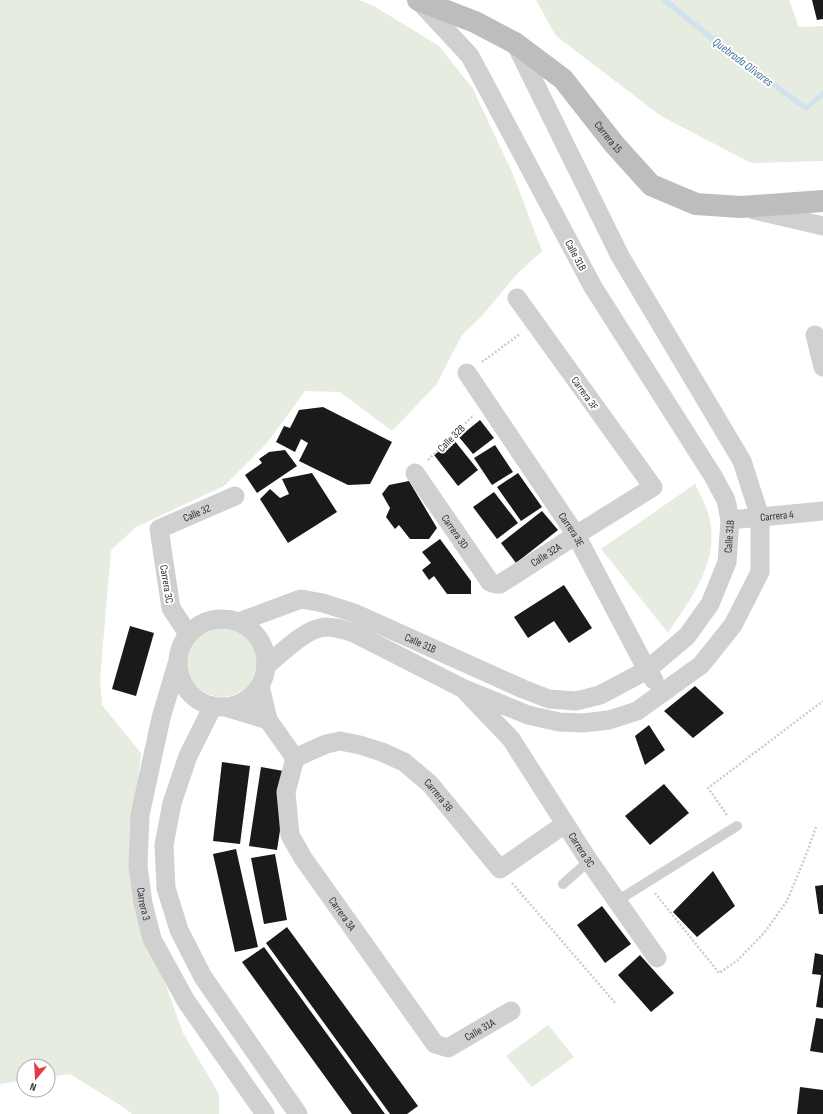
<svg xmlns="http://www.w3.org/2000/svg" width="823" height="1114" viewBox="0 0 823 1114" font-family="'Sofia Sans Condensed',sans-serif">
  <rect width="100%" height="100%" fill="#fff"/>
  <path fill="#e6ecdf" d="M0,0H359L374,6L439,46L473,89L513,174L542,251L516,275L482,316L462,335L436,385L392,431L340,392L305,391L267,443L224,486L136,527L111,550L100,679L102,705L141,753L133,832L135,912L167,988L183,1033L219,1094V1114H132L120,1105L70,1074L48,1077V1066H24V1080L0,1084Z
    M536,0H789L799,27L823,26V161L751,163L661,116L556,36Z
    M695,484C700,495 708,508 710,521C718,565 691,598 668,633L601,549Z
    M187 662a35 35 0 1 1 70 0a35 35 0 1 1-70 0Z
    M548,1025L574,1057L532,1087L506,1056Z"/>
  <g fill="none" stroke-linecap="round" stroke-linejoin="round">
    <path stroke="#cfe2ee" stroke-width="5.5" d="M665,0L735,57L806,108L823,94"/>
  </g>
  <path fill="#1a1a1a" d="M812,0H823V19L817,20Z
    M323,407L392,442L370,484L348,485L299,461L308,443L301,439L295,452L276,442L284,426L290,428L299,410Z
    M480,420L494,438L473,454L459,437Z
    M454,440L478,470L458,486L434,455Z
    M495,445L513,472L492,485L474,458Z
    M285,450L297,466L257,493L245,475L262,463L259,459L269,452Z
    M312,473L337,512L288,543L260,499L270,489L280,498L289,494L282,479Z
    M518,473L542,507L521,521L497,487Z
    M409,481L437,528L429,539H410L399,525L395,529L386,517L390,508L382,494L389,485Z
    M494,492L518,523L497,539L473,507Z
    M542,511L558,530L516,563L501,543Z
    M440,539L471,581V594H447L434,576L429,580L422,570L431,563L422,552Z
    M564,585L592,628L569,643L554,621L528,638L514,617Z
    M130,626L154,633L136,696L112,689Z
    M695,686L724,713L693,738L664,711Z
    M649,725L665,750L645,765L635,736Z
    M222,762L250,766L240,844L213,841Z
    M261,767L289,772L277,850L249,846Z
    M664,784L689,813L650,845L625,816Z
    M236,849L258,947L235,952L213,854Z
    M275,854L287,920L264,924L251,858Z
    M713,871L735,906L697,937L673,912Z
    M823,885V914H819L815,886Z
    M602,906L631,944L605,963L577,925Z
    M287,927L418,1106L407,1114H390L266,943Z
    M264,947L372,1096L385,1114H352L318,1067L242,962Z
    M815,953L823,955V1008L816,1007L821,975L812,974Z
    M640,955L674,993L651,1012L618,975Z
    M816,1018L823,1019V1053L810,1051Z
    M800,1087L823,1090V1114H797Z"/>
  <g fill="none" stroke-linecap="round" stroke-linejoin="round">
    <path stroke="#cdcdcd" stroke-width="2.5" stroke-dasharray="2 2" stroke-linecap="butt" d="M482,362L520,334
      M428,460L474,415
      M727,815L708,788L823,701
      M512,883L616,1004
      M655,893L719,973L738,960L764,933L787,901L806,855L816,827"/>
    <path stroke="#d0d0d0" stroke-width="10" d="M563,884L589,861
      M617,901L737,826"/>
    <g stroke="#d0d0d0" stroke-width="19">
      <path d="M754,210L823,226"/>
      <path d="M815,335L823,367"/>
      <path id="s1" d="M467,373L576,535L647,670L654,680"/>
      <path id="s2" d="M415,473L490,582L495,584H500L576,535L653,487L517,298"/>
      <path id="s3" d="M730,520L823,511"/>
      <circle cx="222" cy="663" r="44"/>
      <path id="s4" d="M239,622L301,599L323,603L354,613L523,689L549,699L576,701L600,695L647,670L687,636L710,604L727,562L730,520L726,500L713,476L593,287L470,56L418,0"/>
      <path id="s5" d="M188,634L171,608L159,529L235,496"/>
      <path id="s6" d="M177,664L161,718L140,815L138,866L143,903L152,939L186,1001L265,1114"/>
      <path d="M266,666C282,653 305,628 326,627C336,627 345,630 354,633L462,688L528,715L559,722L583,723L609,720L637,711L701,665L733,625L760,572V517L742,461L620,256L515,43"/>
      <path d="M260,686L268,720L295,758"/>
      <path id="s7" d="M467,693L511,739L589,861L657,958"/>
      <path d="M213,706L188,756L172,803L164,845L166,888L179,930L203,977L298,1114"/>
      <path d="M225,707L268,720"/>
      <path id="s8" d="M295,758L286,792L290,835L303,858L435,1044L448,1048L511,1011"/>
      <path id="s9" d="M295,758L326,744L340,741L360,745L382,752L404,762L430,784L500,869L565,824"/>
    </g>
    <path stroke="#bdbdbd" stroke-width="22" id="s10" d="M418,0L475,22L515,43L563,79L614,144L651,185L696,204L741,207L823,201"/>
  </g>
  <g text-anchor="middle" stroke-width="4" stroke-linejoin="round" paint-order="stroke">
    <g font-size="11" fill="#333" stroke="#fff">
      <text dy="4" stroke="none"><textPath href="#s10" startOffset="240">Carrera 15</textPath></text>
      <text transform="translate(576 255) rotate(62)" y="4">Calle 31B</text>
      <text transform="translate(585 393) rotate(54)" y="4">Carrera 3F</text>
      <text transform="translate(451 438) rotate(-45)" y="4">Calle 32B</text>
      <text dy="4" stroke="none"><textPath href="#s5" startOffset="152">Calle 32</textPath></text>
      <text dy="4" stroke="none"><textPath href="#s3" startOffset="47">Carrera 4</textPath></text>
      <text dy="4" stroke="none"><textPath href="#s1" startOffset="188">Carrera 3E</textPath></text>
      <text dy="4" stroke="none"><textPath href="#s2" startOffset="71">Carrera 3D</textPath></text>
      <text dy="4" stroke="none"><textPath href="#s4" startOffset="602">Calle 31B</textPath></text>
      <text dy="4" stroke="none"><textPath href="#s2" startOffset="197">Calle 32A</textPath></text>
      <text transform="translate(167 584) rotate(81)" y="4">Carrera 3C</text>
      <text dy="4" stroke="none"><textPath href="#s4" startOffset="194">Calle 31B</textPath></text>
      <text dy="4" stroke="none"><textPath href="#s9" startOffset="164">Carrera 3B</textPath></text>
      <text dy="4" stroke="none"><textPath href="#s7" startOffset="195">Carrera 3C</textPath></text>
      <text dy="4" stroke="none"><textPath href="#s6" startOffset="245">Carrera 3</textPath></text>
      <text dy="4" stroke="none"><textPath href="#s8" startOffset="173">Carrera 3A</textPath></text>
      <text dy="4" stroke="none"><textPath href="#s8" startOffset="383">Calle 31A</textPath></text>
    </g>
    <g font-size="12" font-style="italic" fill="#3f7597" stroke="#fff">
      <text transform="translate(743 62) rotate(37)" y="4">Quebrada Olivares</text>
    </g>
  </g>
  <g transform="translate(36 1078) rotate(198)"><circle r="19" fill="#ffffff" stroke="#adadad"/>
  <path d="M0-3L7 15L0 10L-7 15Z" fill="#e63946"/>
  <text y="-6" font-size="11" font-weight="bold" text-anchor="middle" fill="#333333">N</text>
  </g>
</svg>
